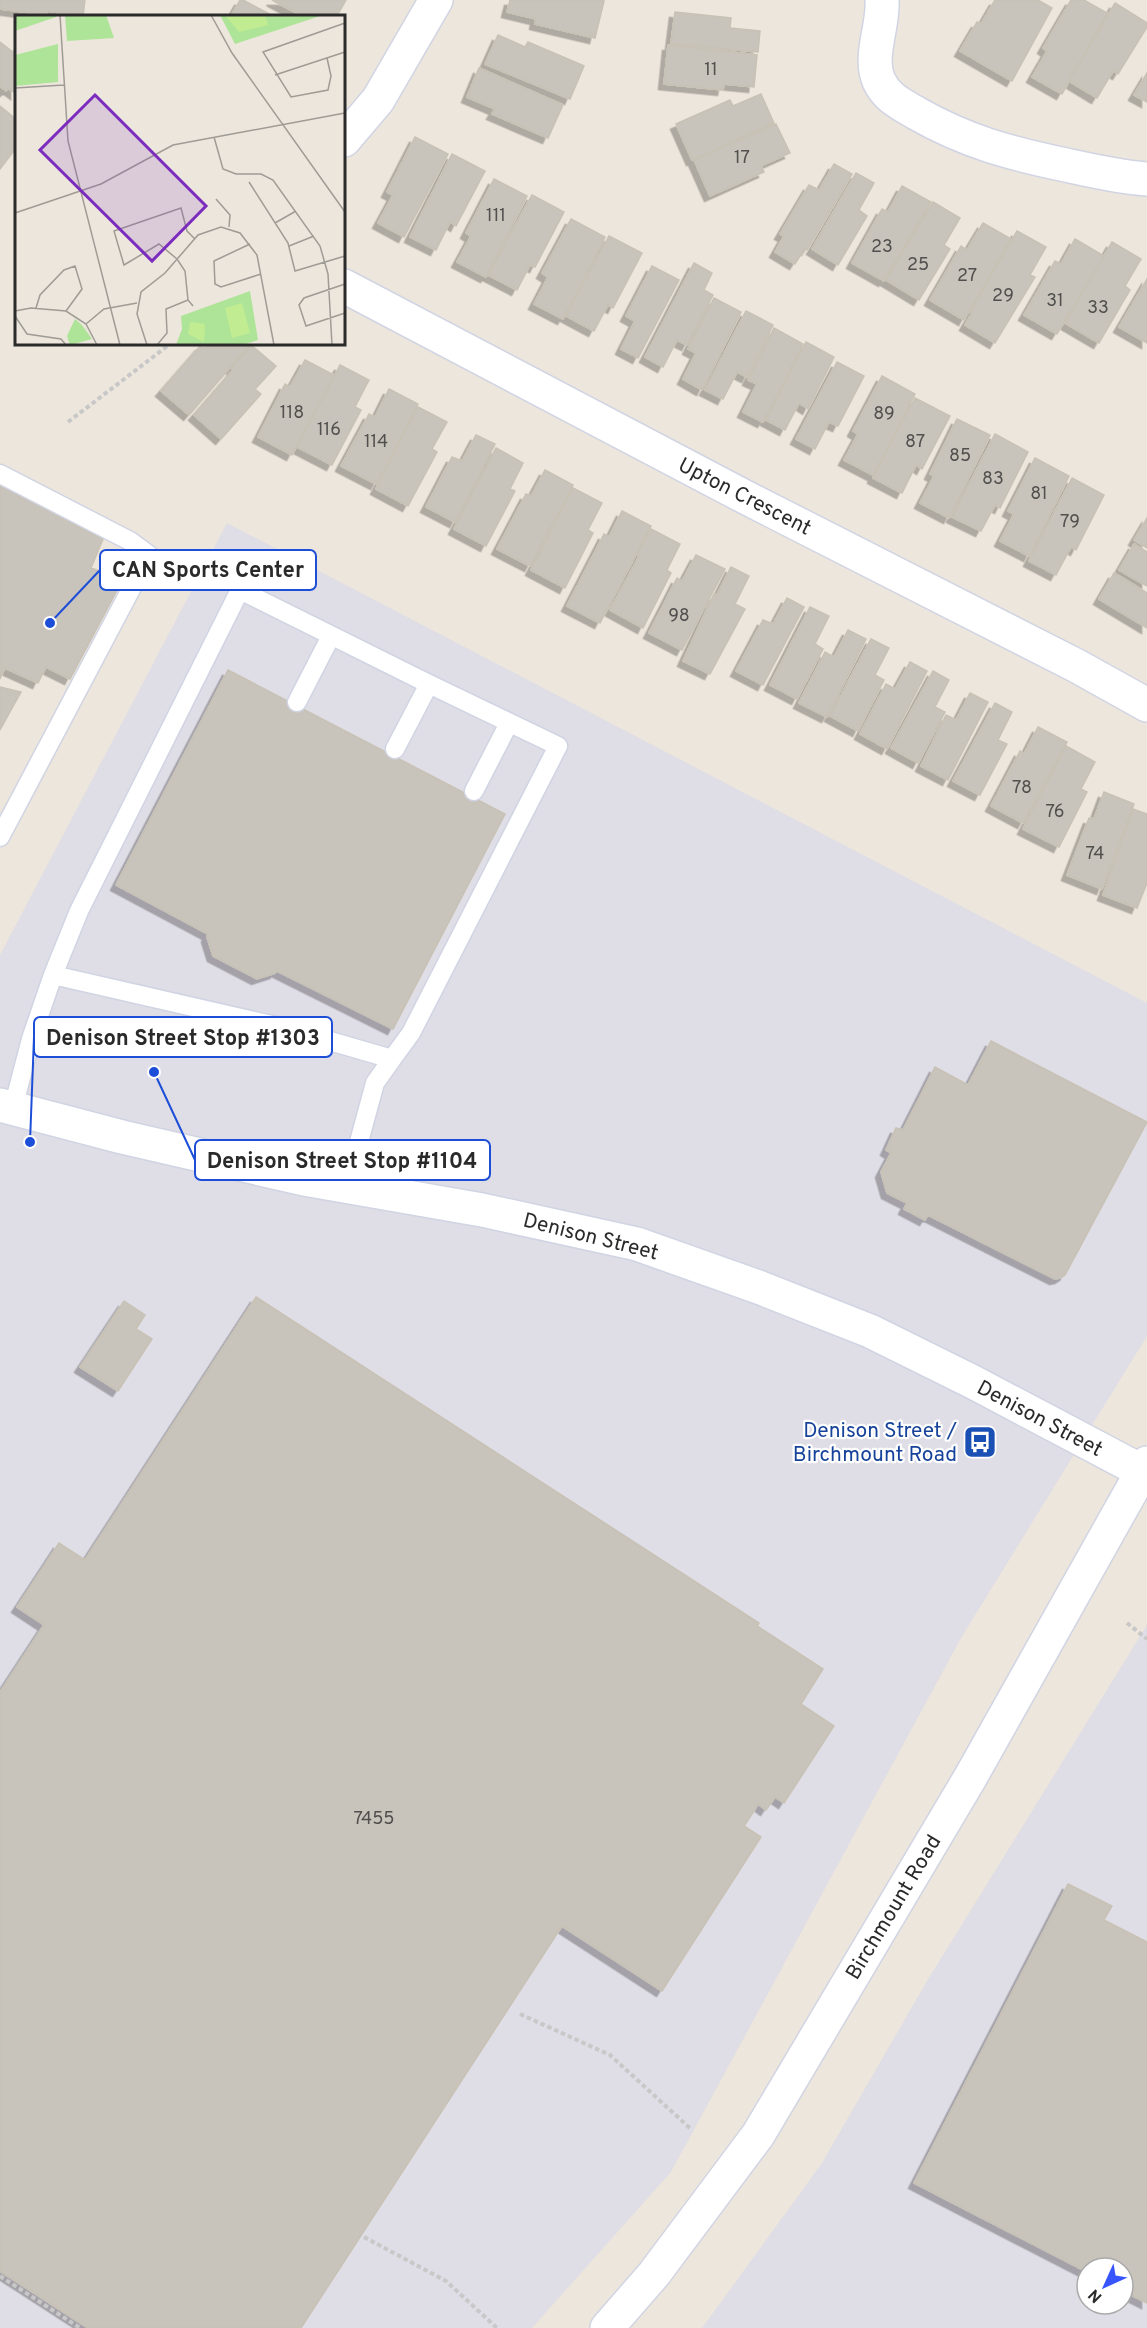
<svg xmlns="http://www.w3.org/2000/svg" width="1147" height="2328" viewBox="0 0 1147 2328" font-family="Overpass,sans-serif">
  <defs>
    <filter id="shadow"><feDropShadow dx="-5.5" dy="5.5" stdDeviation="0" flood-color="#0004"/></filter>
  </defs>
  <rect width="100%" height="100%" fill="#ede6dc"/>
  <path fill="#dfdde5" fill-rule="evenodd" d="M227,523L1147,1003V1336L961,1638L671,2172L532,2328H0V955Z
    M1147,1625V2328H702L822,2163L927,1981ZM1087,2268H1123V2304H1087Z"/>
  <path fill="#c8c3bb" stroke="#c8c2b5" stroke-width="1.5" filter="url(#shadow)" d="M0,0H85L83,16L47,11V15L0,9Z
    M240,0H243L273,16H231Z
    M272,0H346L337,16H312L305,12L302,16Z
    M510,0H601L604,1L595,38L535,24L536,19L507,12Z
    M995,0H1038L1052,8L1012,81L960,51L977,22L981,24Z
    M1071,0H1084L1107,13L1062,94L1032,77L1047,51L1043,48Z
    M1115,3L1147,23V27L1118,74L1113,71L1097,98L1069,81Z
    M675,12L731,18L730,28L760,31L758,52L671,44Z
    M498,35L525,47L528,42L584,66L570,99L485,64Z
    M0,42L13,52L16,48V94L8,88L6,91L0,86Z
    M668,45L757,55L754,87L724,84L723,90L664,84Z
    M479,68L563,105L548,138L492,114L495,109L467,97Z
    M1147,73V102L1134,95Z
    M761,94L774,123L692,160L676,124L730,100L733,106Z
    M0,106L16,119V148L0,169Z
    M776,124L790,153L761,166L764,172L710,196L694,160Z
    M415,137L448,154L404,237L378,223L393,195L387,192Z
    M452,154L485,171L456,226L450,222L436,250L410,237Z
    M834,164L852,174L807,250L805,248L795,264L775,252L784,236L780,234L809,185L819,190Z
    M856,173L874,183L859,210L867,216L838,265L812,249Z
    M494,179L527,196L486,277L457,262L471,236L466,233Z
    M902,186L931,202L884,281L852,263L882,209L888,212Z
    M532,195L564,212L535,267L530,265L517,290L488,275Z
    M933,202L960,218L944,245L950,249L919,300L886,280Z
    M571,219L605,237L563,319L534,304L548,277L542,273Z
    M983,223L1011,239L964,320L930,300L961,246L967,250Z
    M1017,231L1046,247L1030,275L1035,277L995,343L965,325L972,313L970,312Z
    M609,236L642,253L613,308L608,305L594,331L566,316Z
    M1075,239L1104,256L1057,334L1024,315L1055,261L1061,264Z
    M1112,242L1141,259L1125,286L1130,290L1099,343L1065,323Z
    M694,263L712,273L704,290L713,295L687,345L677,340L663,367L645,357Z
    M652,266L679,280L638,358L621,349L635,321L626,316Z
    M1147,279V343L1119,327Z
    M714,298L741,312L702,390L683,379L696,353L688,349Z
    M746,311L773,325L747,377L737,372L723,399L705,390Z
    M774,328L803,344L763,422L743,412L757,384L748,380Z
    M806,342L834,357L808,409L799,403L785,430L766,420Z
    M209,344H246L249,346L189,415L161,391L201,345L205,348Z
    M251,345L276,366L255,389L261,394L221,439L194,415L233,370L231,368Z
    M305,360L334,375L292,455L258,437L285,384L290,387Z
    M837,362L864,376L838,426L829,422L815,449L796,439Z
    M340,365L369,380L355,407L361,410L332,465L297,447Z
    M882,376L915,394L873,475L844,460L858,434L853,431Z
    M389,389L418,404L376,484L341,466L369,414L375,417Z
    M915,398L950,416L922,469L916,465L902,493L873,478Z
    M418,407L447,422L432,449L437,452L408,506L376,489Z
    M957,419L990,435L949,518L920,503L934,476L930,474Z
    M995,434L1028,452L1000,508L995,505L981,531L952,517Z
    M476,435L495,444L455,522L426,507L452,457L462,461Z
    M496,448L523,463L510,489L515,491L486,546L454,529Z
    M1035,458L1069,476L1029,556L1000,541L1014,514L1008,511Z
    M545,470L573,485L530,566L497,549L526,494L531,496Z
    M1072,478L1104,495L1076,550L1071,547L1056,575L1029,561Z
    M0,486L103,539L91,568L123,579L70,679L46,667L38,683L5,668L0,679Z
    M573,488L602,503L588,530L593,533L565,588L531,570Z
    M622,511L651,526L600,623L567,606L604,534L609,537Z
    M1147,518V548L1134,540Z
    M651,529L680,544L667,570L671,573L643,628L610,610L639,556L637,555Z
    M1134,544L1147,552V586L1119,570Z
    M696,555L725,569L682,650L649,633L677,578L682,581Z
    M731,567L749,576L735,604L745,609L710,674L683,661L714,594L717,595Z
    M1114,573L1147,593V628L1099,599Z
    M787,598L804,607L763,685L736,671L763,620L773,624Z
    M810,607L829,616L815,644L823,649L797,699L770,685Z
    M848,630L866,639L827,717L799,703L825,652L834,657Z
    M871,639L889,648L875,675L884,680L858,731L830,716Z
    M910,662L927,671L887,749L860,734L886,684L895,689Z
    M228,670L505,814L393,1029L277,971L275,973L257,979L213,956L207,937L208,934L116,885Z
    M933,671L949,680L935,707L945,712L918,763L891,748Z
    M0,687L21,692L0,730Z
    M970,693L988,702L948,780L921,766L946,715L956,720Z
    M995,703L1012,712L998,740L1007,744L980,795L953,781Z
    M1038,727L1067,742L1023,823L991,806L1020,751L1024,754Z
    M1066,746L1095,762L1081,789L1087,792L1059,847L1023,829Z
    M1104,792L1134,804L1102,889L1067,875L1089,818L1094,819Z
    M1133,809L1147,814V883L1137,908L1103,895Z
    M991,1041L1147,1122L1065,1275L1060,1278L1055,1279L928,1215L925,1220L904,1209L907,1203L887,1193L881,1172L891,1153L886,1150L896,1128L903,1130L935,1067L968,1085Z
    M256,1297L759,1623L757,1626L823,1669L801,1704L834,1726L784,1803L775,1797L766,1810L758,1804L754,1811L744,1826L761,1837L662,1991L562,1926L301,2328H88L0,2271V1692L44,1625L17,1607L48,1560L59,1543L85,1560Z
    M124,1301L145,1315L136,1329L152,1339L118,1391L80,1367Z
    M1068,1884L1112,1906L1104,1920L1147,1942V2303L1123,2291V2268H1087V2272L914,2183Z"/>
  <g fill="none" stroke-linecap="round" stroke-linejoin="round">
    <g stroke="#d1d4e3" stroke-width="21">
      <path id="lane" d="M0,474L130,541L149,555L0,837
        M297,702L331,636
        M395,749L429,684
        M474,791L509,723
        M53,975L79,911L240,590L429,684L558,746L411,1033L392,1059
        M13,1108L31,1039L53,975L285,1028L392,1059L375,1083L347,1186"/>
    </g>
    <g stroke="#d1d4e3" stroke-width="36">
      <path id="street" d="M882,0C884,26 868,56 879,81C887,98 901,104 916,113C967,142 1009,153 1066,165C1093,171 1119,177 1147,179
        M344,140L378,100L436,0
        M344,286L745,497L1077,666L1147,705"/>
    </g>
    <g stroke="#d1d4e3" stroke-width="36">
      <path id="secondary" d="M0,1105L122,1137L304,1179L482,1210L637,1244L761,1288L870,1331L973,1382L1147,1474
        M607,2328L654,2274L758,2135L970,1778L1147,1463"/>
    </g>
    <path stroke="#c8c8c8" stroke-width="4" stroke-dasharray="4.5 3" stroke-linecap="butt" d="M68,422L170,344
      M1127,1623L1147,1639
      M520,2014L610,2055L692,2130
      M364,2237L446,2281L497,2328
      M0,2276L80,2328"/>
    <use href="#lane" stroke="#fff" stroke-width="18"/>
    <use href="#street" stroke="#fff" stroke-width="33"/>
    <use href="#secondary" stroke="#fff" stroke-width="33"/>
  </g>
  <defs>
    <g id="bus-square" transform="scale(1.725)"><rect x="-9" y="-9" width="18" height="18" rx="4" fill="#1a4fb4" stroke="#fff"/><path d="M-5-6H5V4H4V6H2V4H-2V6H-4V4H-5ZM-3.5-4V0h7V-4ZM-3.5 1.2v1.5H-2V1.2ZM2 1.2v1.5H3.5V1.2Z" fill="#fff"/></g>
  </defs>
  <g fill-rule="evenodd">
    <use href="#bus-square" x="980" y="1442"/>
  </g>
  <g text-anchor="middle" stroke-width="4.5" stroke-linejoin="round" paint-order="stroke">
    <g font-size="18" fill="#52504e">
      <text x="711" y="75">11</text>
      <text x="742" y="163">17</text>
      <text x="496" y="221">111</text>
      <text x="882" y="252">23</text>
      <text x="918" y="270">25</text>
      <text x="967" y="281">27</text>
      <text x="1003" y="301">29</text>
      <text x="1055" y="306">31</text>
      <text x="1098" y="313">33</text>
      <text x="292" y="418">118</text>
      <text x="884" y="419">89</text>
      <text x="329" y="435">116</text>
      <text x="376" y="447">114</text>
      <text x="915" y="447">87</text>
      <text x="960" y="461">85</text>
      <text x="993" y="484">83</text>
      <text x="1039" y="499">81</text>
      <text x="1070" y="527">79</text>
      <text x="679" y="621">98</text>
      <text x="1022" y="793">78</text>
      <text x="1055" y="817">76</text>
      <text x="1095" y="859">74</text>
      <text x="374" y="1824">7455</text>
    </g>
    <g font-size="21" fill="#2a2a2a" stroke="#fff">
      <text transform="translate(745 496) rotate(27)" y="7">Upton Crescent</text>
      <text transform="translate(591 1236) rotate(14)" y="7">Denison Street</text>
      <text transform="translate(1040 1418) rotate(28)" y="7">Denison Street</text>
      <text transform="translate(893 1907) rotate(-59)" y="7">Birchmount Road</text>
    </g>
    <g font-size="21" fill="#164399" stroke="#fff" text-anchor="end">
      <text x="957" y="1437">Denison Street /<tspan x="957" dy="24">Birchmount Road</tspan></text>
    </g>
  </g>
  <g transform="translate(15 15)">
    <rect width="330" height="330" fill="#ede6dc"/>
    <path d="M0,0H41V2L0,16ZM50,0H91L99,23L52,26ZM205,0H308L220,29ZM43,29V67L0,71V40ZM235,276L243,325L227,330H161L167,314L166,301ZM60,304L67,310L77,324L55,330L52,321Z" fill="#aee497"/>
    <path d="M210,0H250L253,10L224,17ZM227,288L235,318L217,323L210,293ZM175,307L190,309L189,327L173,319Z" fill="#c2ec92"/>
    <path fill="none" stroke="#9f9b95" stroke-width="1.5" d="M45,0L53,126L105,330M196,0L217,38L330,197M312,43L316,61L313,75L276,82L248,37L330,8M260,60L330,37M0,73L49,70M199,122L208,154L221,159H246L258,165L305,231L313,259L317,330M234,167L273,228L280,256L330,241M201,184L215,200L214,212M0,198L86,169L158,130L330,98M260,208L281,196M235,229L199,246L200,269L206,272L246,259M274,231L299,221M330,269L289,283L284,290L291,311L330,298M178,291L173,285L170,256L162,244L144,229L109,250L99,216L166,193L172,216L180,224M21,293L25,280L49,255L60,251L67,274L51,296M0,296L16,293L51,296L71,309L82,330M0,301L12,319L46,324L51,330M71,309L89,294L122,288M132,330L122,299L126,277L150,258L183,220L206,212L225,218L242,240L259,330M142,330L152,318L151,294L173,285"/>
    <path fill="#7b2cbf" fill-opacity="0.15" stroke="#7b2cbf" stroke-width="3" d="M80,80L191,191L137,246L25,135Z"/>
    <rect width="330" height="330" fill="none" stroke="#2a2a2a" stroke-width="3"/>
  </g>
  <path fill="none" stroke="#1d4ed8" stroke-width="2" d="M50 623L100 570M30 1142L34 1037M154 1072L195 1160"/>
  <g fill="#1d4ed8" stroke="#fff" stroke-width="2">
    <circle cx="50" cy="623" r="6"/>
    <circle cx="30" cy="1142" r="6"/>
    <circle cx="154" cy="1072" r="6"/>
  </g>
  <g fill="#fff" stroke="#1d4ed8" stroke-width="2">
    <rect x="100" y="550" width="216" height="40" rx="6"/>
    <rect x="34" y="1017" width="298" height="40" rx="6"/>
    <rect x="195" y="1140" width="295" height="40" rx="6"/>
  </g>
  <g font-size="22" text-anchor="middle" font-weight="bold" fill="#2a2a2a">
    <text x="208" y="577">CAN Sports Center</text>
    <text x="183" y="1045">Denison Street Stop #1303</text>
    <text x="342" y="1168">Denison Street Stop #1104</text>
  </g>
  <g transform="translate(1105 2286) rotate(225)"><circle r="28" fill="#ffffff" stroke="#aaaaaa" stroke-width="1.5"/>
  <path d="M0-4.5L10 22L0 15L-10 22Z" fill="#3854fd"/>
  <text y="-9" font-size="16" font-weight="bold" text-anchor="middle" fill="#2a2a2a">N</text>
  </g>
</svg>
